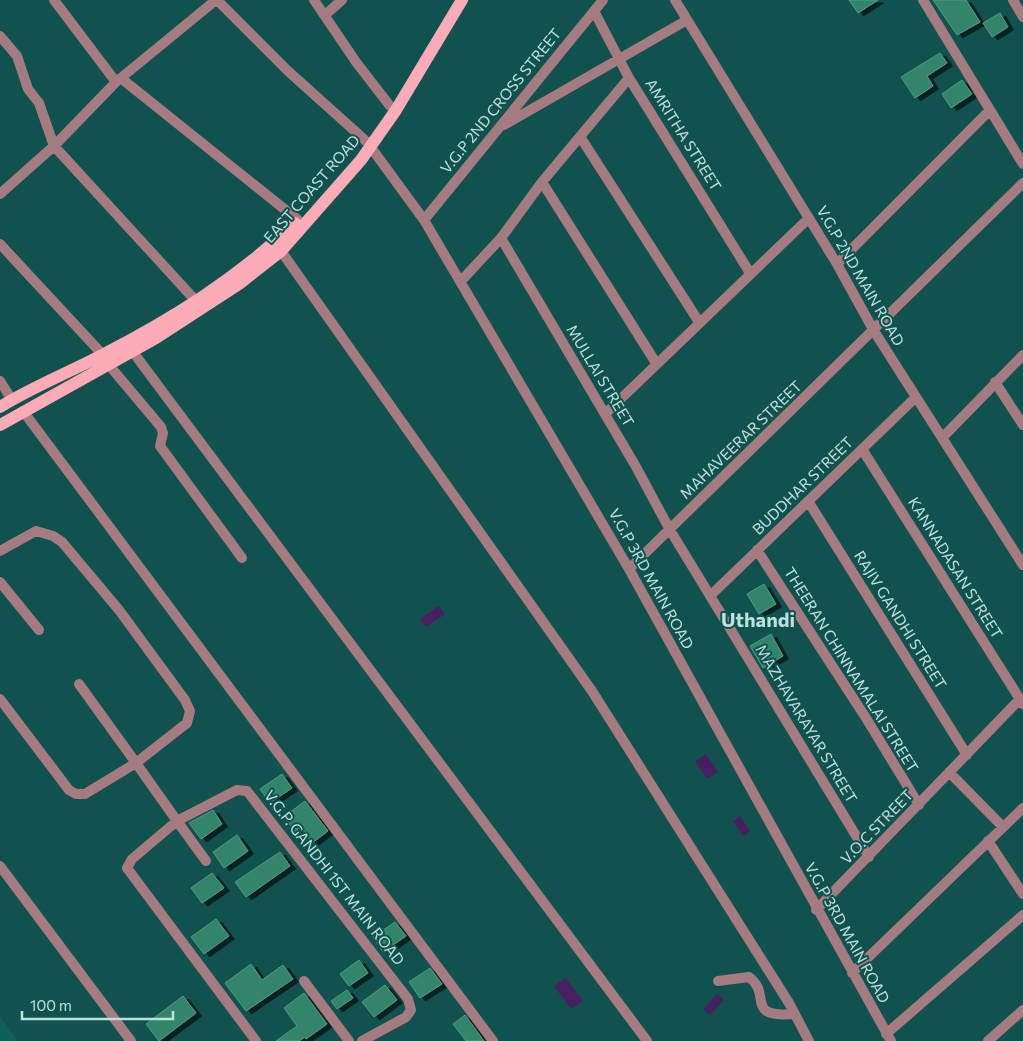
<svg xmlns="http://www.w3.org/2000/svg" width="1023" height="1041" viewBox="0 0 1023 1041" font-family="Commissioner,sans-serif">
  <defs>
    <filter id="shadow"><feDropShadow dx="5.5" dy="3" stdDeviation="0" flood-color="#0009"/></filter>
  </defs>
  <rect width="100%" height="100%" fill="#11524f"/>
  <path fill="#0e5e5a" d="M0,1016L18,1041H0Z"/>
  <path fill="#472061" d="M439,606L445,614L426,627L420,619Z
    M706,754L718,772L707,779L695,761Z
    M740,816L750,831L743,836L733,821Z
    M566,978L583,1001L571,1009L554,986Z
    M717,994L724,1000L710,1015L703,1009Z"/>
  <path fill="#31856b" stroke="#559981" filter="url(#shadow)" d="M849,0H878L858,13Z
    M933,0H966L980,22L957,35Z
    M1000,13L1008,27L992,37L983,23Z
    M940,53L947,63L927,76L933,86L915,98L901,77Z
    M962,80L972,94L951,108L942,94Z
    M764,584L776,604L759,614L747,594Z
    M771,634L783,656L763,668L750,646Z
    M282,774L292,788L270,803L260,789Z
    M305,801L328,831L312,843L300,827L295,832L284,817Z
    M213,810L222,824L201,839L189,823Z
    M237,835L248,851L224,868L213,852Z
    M280,852L290,866L246,897L235,882Z
    M212,873L224,888L202,903L191,888Z
    M216,919L229,936L204,954L191,937Z
    M395,922L406,936L383,952L373,937Z
    M359,960L368,973L349,986L340,974Z
    M251,964L262,980L283,965L293,979L246,1011L225,983Z
    M430,968L442,984L420,998L409,982Z
    M385,985L397,1000L374,1017L362,1002Z
    M347,990L353,998L337,1009L331,1001Z
    M304,993L327,1024L306,1039L305,1037L299,1041H276L297,1026L284,1008Z
    M183,996L196,1013L159,1041L146,1024Z
    M465,1015L484,1041H466L453,1024Z"/>
  <g fill="none" stroke-linecap="round" stroke-linejoin="round">
    <path stroke="#a37b80" stroke-width="10" d="M54,0L116,82
      M217,0L288,71L367,142L424,220L629,569L891,1041
      M314,0L356,62L390,106
      M675,0L837,264L874,331L1023,565
      M923,0L1023,164
      M1013,0L1023,17
      M594,11L629,78L750,273
      M325,15L342,0
      M0,36L17,56L28,89L39,103L54,146L196,301
      M122,79L298,220
      M504,125L687,20
      M581,138L699,322
      M542,182L656,363
      M0,194L54,146L116,82L216,0
      M424,220L603,0
      M501,238L635,465L670,530L869,857
      M0,244L103,355
      M281,251L592,691L789,1003L809,1041
      M837,264L990,110
      M461,281L501,238L542,182L629,78
      M133,352L647,1041
      M108,364L161,427L163,433L160,446L242,558
      M0,381L12,400
      M995,382L1023,425
      M23,411L493,1041
      M605,414L809,218
      M943,437L1023,355
      M862,449L1023,704
      M808,501L967,755
      M757,550L866,718L919,805
      M0,551L36,531L53,536L62,542L119,610L185,700L190,711L187,723L136,763L177,821L237,790L247,791L408,999L411,1010L406,1017L362,1041
      M629,569L1023,183
      M0,582L39,630
      M710,596L916,397
      M0,699L69,790L76,794H85L136,763L79,684
      M949,772L1003,827
      M988,841L1023,894
      M206,861L177,821L132,859L127,868L256,1041
      M0,866L131,1041
      M816,910L1020,699
      M852,973L1023,808
      M304,981L349,1041
      M718,981L749,977C773,995 743,1018 795,1014
      M886,1034L1023,915
      M988,1041L1023,1010"/>
    <path stroke="#fcabb7" stroke-width="12" d="M0,407C32,387 68,373 102,355C172,319 238,278 295,223
      M0,425L156,338L239,284L281,251L361,160L396,110L462,0"/>
  </g>
  <g text-anchor="middle" stroke-width="4" stroke-linejoin="round" paint-order="stroke">
    <g font-size="15" fill="#bde2de" stroke="#11524f">
      <text transform="translate(501 101) rotate(-51)" y="5">V.G.P 2ND CROSS STREET</text>
      <text transform="translate(683 135) rotate(58)" y="5">AMRITHA STREET</text>
      <text transform="translate(312 189) rotate(-49)" y="5">EAST COAST ROAD</text>
      <text transform="translate(860 276) rotate(60)" y="5">V.G.P 2ND MAIN ROAD</text>
      <text transform="translate(600 376) rotate(59)" y="5">MULLAI STREET</text>
      <text transform="translate(741 440) rotate(-44)" y="5">MAHAVEERAR STREET</text>
      <text transform="translate(803 486) rotate(-44)" y="5">BUDDHAR STREET</text>
      <text transform="translate(955 568) rotate(58)" y="5">KANNADASAN STREET</text>
      <text transform="translate(651 579) rotate(61)" y="5">V.G.P 3RD MAIN ROAD</text>
      <text transform="translate(900 620) rotate(58)" y="5">RAJIV GANDHI STREET</text>
      <text transform="translate(851 670) rotate(58)" y="5">THEERAN CHINNAMALAI STREET</text>
      <text transform="translate(806 724) rotate(59)" y="5">MAZHAVARAYAR STREET</text>
      <text transform="translate(877 827) rotate(-46)" y="5">V.O.C STREET</text>
      <text transform="translate(334 878) rotate(52)" y="5">V.G.P. GANDHI 1ST MAIN ROAD</text>
      <text transform="translate(847 933) rotate(61)" y="5">V.G.P 3RD MAIN ROAD</text>
    </g>
    <g font-size="20" font-weight="bold" fill="#bde2de" stroke="#11524f">
      <text x="758" y="627">Uthandi</text>
    </g>
  </g>
  <path d="M22 1011v8h151v-8" fill="none" stroke="#bde2de" stroke-width="2.5"/>
  <text x="30" y="1011" font-size="15" fill="#bde2de" stroke="#11524f" stroke-width="4" paint-order="stroke">100 m</text>
</svg>
